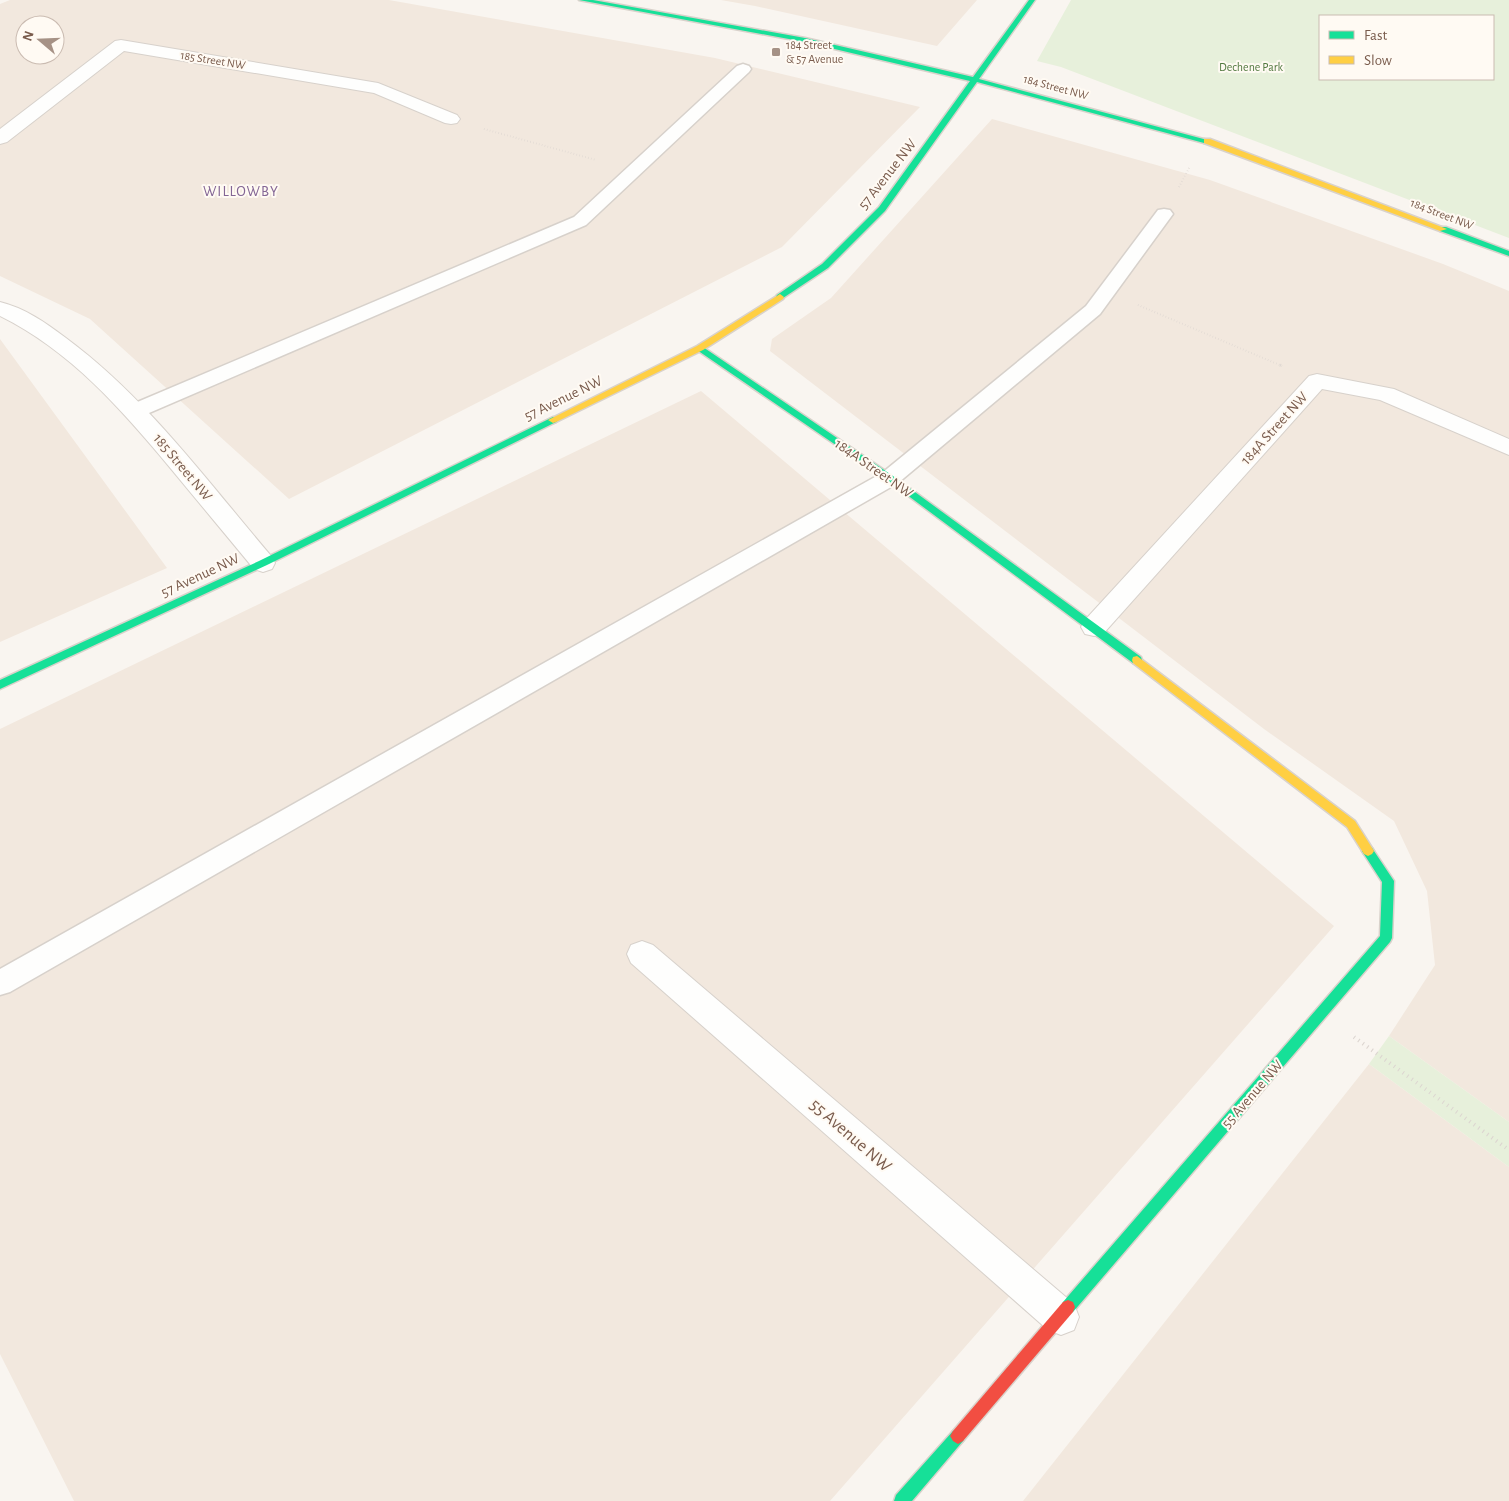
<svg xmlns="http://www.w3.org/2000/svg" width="1509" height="1501" viewBox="0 0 1509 1501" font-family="'Alegreya Sans',sans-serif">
  <rect width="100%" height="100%" fill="#f9f5f0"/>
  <path fill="#f2e8de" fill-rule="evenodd" d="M10,0H389L715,58L920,107L782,247L289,499L90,319L0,276V4ZM25,25H55V55H25Z
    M721,0H977L937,46L755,6Z
    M992,119L1210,180L1443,264L1509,291V1122L1389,1036L1435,965L1427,891L1394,821L1264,729L770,351L772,339L831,298Z
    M0,339L167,568L0,642Z
    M701,391L1334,926L830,1501H74L0,1354V729Z
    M1369,1064L1509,1167V1501H1023Z"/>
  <path fill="#e7f0db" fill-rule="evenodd" d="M1071,0H1509V238L1061,67L1037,61ZM1320,16H1493V79H1320Z
    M1389,1036L1509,1122V1167L1369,1064Z"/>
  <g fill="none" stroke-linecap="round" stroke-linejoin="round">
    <g stroke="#d7d1cb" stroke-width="3">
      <path id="lane" d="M743,64L749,66L751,69L749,72L586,225L142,416L135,417L128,416L125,411L128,406L574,217L737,66Z
        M1164,209L1170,210L1173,214L1100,314L898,483L10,992L0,995V969L882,473L1086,306L1158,210Z"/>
    </g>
    <g stroke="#d7d1cb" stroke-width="2">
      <path id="street" d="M121,40L378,83L457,115L460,119L457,123L451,124L445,123L374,93L124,51L7,142L0,144V129L115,41Z
        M0,302C25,308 46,323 66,338C147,398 207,481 272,557L275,563L272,569L263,572L254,569C227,536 199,503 172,470C122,410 71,351 0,316Z
        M1317,374L1394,389L1509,439V455L1380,400L1322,389L1103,634L1094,636L1085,634L1081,627L1085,620L1309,376Z
        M642,941L653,945L1074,1304L1079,1317L1074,1330L1061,1335L1048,1330L631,963L627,954L631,945Z"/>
    </g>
    <g stroke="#d9d2cb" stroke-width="3">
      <path id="fast" d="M579,0H593L805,38L973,77L1029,0H1035L979,79L1211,141L1204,143L977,82L885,211L828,268L780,300L776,297L777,295L822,264L879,207L970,81L805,42Z
        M1440,227H1446L1509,251V256L1440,231Z
        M700,345L893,476L1141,657L1142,660L1141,663H1133L887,480L697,350L696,348Z
        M553,417L558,420L556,422L267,565L0,689V680L259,561Z
        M1368,846L1372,848L1394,881L1392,938L1390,942L1073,1312L1068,1314L1063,1312L1061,1307L1063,1302L1380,936L1382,882L1362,851L1364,848Z
        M958,1428L963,1431L966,1436L963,1441L912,1501H894L896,1495L953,1431Z"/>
    </g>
    <g stroke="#d9d2cb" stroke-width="3">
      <path id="slow" d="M1204,139H1210L1447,229L1440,231L1204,143Z
        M780,294L784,297L783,299L703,350L556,422L553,423L548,420L697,346Z
        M1137,656L1355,821L1374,851L1372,854L1368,856L1364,854L1347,827L1133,663L1132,660L1133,657Z"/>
    </g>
    <g stroke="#d9d2cb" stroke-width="3">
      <path id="jam" d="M1068,1300L1073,1302L1075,1307L1073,1312L963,1441L958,1444L953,1441L950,1436L953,1431L1063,1302Z"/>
    </g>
    <path stroke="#dcd5d0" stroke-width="2" stroke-dasharray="0.5 2.5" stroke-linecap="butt" d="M484,129L596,160
      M1179,187L1189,168
      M1138,305L1282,366"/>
    <path stroke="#dcd5d0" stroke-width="3" stroke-dasharray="1 3" stroke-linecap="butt" d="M1280,365L1282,366"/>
    <path stroke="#dcd5d0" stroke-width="4" stroke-dasharray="1 4.5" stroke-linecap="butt" d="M1354,1037L1509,1150"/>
    <use href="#lane" fill="#fefefd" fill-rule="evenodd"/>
    <use href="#street" fill="#fefefd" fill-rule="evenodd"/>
    <use href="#fast" fill="#16e098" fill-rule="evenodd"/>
    <use href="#slow" fill="#ffcf43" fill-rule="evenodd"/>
    <use href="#jam" fill="#f24e42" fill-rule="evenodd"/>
  </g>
  <rect fill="#a69286" stroke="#fffaf3" stroke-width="2" x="771" y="47" width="10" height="10" rx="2.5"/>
  <g text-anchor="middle" stroke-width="4" stroke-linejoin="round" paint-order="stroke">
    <g font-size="12" fill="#7a5c4d" stroke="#fffaf3" text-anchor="start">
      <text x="786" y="49">184 Street<tspan x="786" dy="14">&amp; 57 Avenue</tspan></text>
    </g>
    <g font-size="12" fill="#7a5c4d" stroke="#fffaf3">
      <text transform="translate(213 60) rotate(9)" y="4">185 Street NW</text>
      <text transform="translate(1056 87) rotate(15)" y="4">184 Street NW</text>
      <text transform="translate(1442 214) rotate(21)" y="4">184 Street NW</text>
    </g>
    <g font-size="12" fill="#537a41" stroke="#fffaf3">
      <text x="1251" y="71">Dechene Park</text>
    </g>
    <g font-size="15" fill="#7a5c4d" stroke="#fffaf3">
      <text transform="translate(887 174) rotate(-52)" y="5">57 Avenue NW</text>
      <text transform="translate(563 398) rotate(-26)" y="5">57 Avenue NW</text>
      <text transform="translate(1274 428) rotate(-48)" y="5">184A Street NW</text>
      <text transform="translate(183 467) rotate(50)" y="5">185 Street NW</text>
      <text transform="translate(874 468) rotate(35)" y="5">184A Street NW</text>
      <text transform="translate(200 575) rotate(-25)" y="5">57 Avenue NW</text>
      <text transform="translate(1252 1094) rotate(-49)" y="5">55 Avenue NW</text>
    </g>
    <g font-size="15" letter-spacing="1" fill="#846695" stroke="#fffaf3">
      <text x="241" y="196">WILLOWBY</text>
    </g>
    <g font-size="18" fill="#7a5c4d" stroke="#fffaf3">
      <text transform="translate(851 1135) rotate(41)" y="6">55 Avenue NW</text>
    </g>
  </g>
  <rect x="1319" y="15" width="175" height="65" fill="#fffaf3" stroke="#cabbb1"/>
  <rect x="1329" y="31" width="25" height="8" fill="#16e098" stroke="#cabbb1"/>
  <text x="1364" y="40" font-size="15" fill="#7a5c4d">Fast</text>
  <rect x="1329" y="56" width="25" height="8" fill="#ffcf43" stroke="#cabbb1"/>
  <text x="1364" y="65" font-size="15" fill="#7a5c4d">Slow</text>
  <g transform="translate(40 40) rotate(289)"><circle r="24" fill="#fffaf3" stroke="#cabbb1"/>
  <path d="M0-4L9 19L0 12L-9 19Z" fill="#a69286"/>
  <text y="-8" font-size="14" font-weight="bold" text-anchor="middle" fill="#7a5c4d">N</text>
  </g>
</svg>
